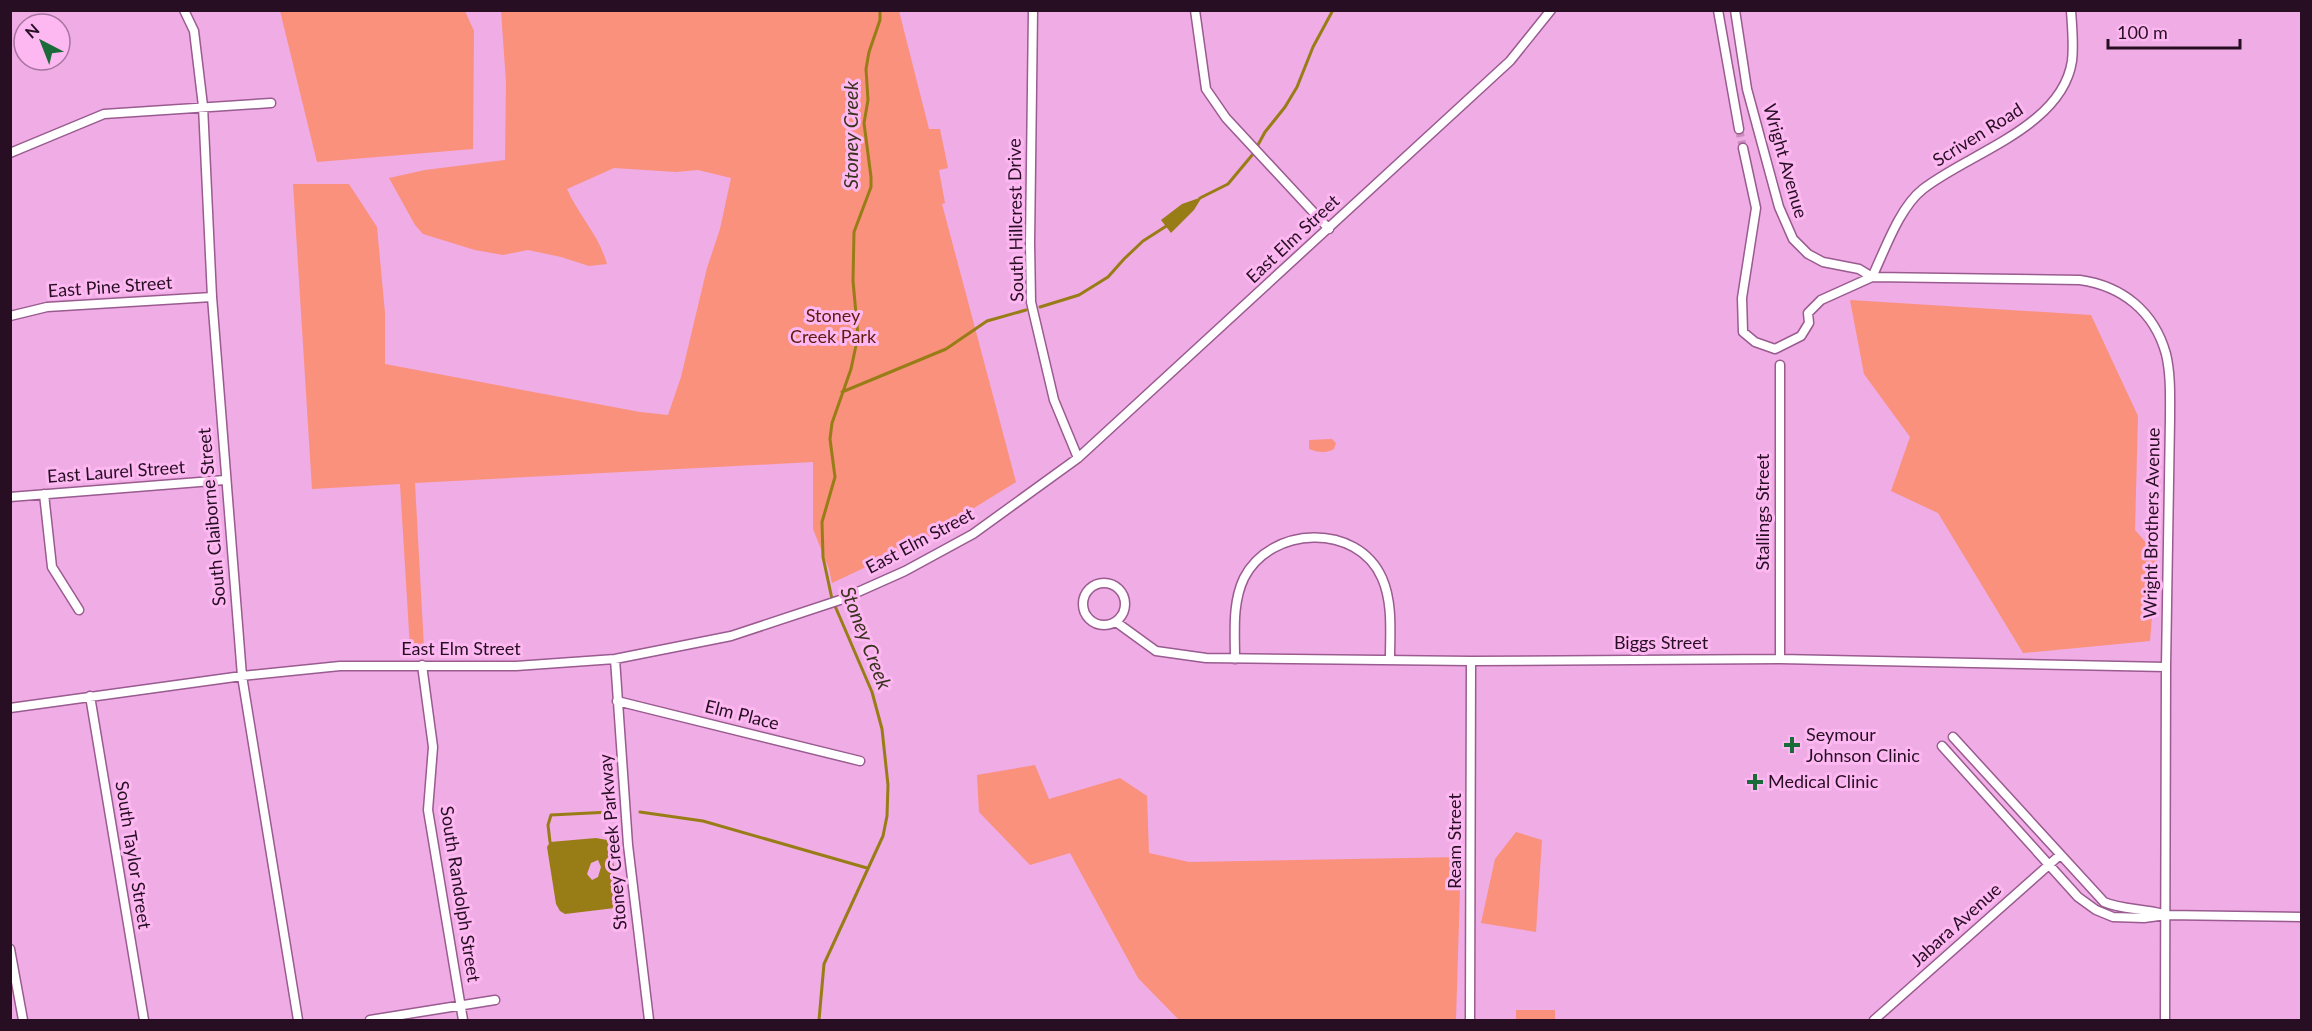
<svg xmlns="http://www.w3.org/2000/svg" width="2312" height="1031" viewBox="0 0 2312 1031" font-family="Lato,sans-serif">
  <rect width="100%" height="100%" fill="#f0ace4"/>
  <path fill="#f9917c" d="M280,11H465L474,31L473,149L317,162Z
    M501,11H899L929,129H940L948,168L939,170L945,203L942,204L1016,482L919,542L832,583L829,569L813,529V462L415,483L424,648H410L400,484L312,489L293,184H349L377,227L385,313V364L640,412L668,415L681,377L707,268L720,229L731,178L698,170L676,172L614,168L567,189C579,216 599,235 607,264L589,266L561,257L528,250L503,255L475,250L423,234L415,225L389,178L425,170L505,160L506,82Z
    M1850,300L2091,315L2138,416L2135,530L2157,555L2150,641L2023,653L1938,513L1891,491L1910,437L1864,374Z
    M1332,439L1336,443L1334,449C1325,454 1318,452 1309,449V440Z
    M1035,765L1049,799L1120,778L1147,796L1149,853L1189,862L1461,857L1456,1020H1179L1138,978L1070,853L1030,865L979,812L977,775Z
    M1516,832L1542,840L1536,932L1481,923L1495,859Z
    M1516,1010H1555V1020H1516Z"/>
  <path fill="#987d16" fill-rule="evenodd" d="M1202,197L1194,210L1171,233L1161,220L1182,204Z
    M596,838L607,840L611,848L620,904L615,908L565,914L560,911L556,904L547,847L550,842ZM598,860L601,867L598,877L592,880L587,874L591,863Z"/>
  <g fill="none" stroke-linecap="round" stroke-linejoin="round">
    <path stroke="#987d16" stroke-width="3" d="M1200,198L1228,184L1253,154L1265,132L1285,107L1297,87L1313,47L1333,10
      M1040,307L1079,295L1108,277L1124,259L1143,241L1168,225
      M842,392L946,349L987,321L1026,310
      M640,812L703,821L867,868
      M550,842L548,825L551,815L610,812
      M819,1020L824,964L883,836L887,816L888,785L882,729L872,692L832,599L823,557L822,522L835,477L830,439L832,423L851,369L858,336L853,281L854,232L871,187V177L864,123L868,100L866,69L869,52L880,20V10"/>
    <path stroke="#c88cbd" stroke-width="8" stroke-dasharray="8 4" stroke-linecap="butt" d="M1739,129L1743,148"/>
    <g stroke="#995b90" stroke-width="11">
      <path id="minor" d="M184,10L194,31L203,106L212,297L242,676L298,1020
        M1033,10L1030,243L1031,302L1054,400L1078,458
        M1195,10L1206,89L1226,118L1329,229
        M1718,10L1739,129
        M1735,10L1747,89L1779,207L1793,239L1808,254L1823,262L1859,269L1872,277L2080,280C2122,286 2154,311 2166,354C2171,375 2170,397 2170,419L2166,667L2165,1020
        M1743,148L1756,208L1742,298L1743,332L1755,342L1775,349L1801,336L1809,323L1808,313L1821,300L1872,277
        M10,153L104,114L271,103
        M1872,277C1885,250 1899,208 1923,189C1969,153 2062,127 2072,61C2074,45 2072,27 2071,10
        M10,316L47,307L212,297
        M44,494L52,567L79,610
        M10,497L225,480
        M1083 604a21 21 0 1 1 42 0a21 21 0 1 1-42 0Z
        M1116,622L1156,651L1206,658L1471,661L1780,659L2166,667
        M615,659L628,845L649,1020
        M1235,659C1235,632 1232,603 1244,578C1270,526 1357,522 1382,578C1393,603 1390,632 1390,659
        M1780,659V365
        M422,665L433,747L428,810L463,1020
        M90,696L144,1020
        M617,701L860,761
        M10,708L242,676L340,666H516L615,659L731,636L840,600L905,571L973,534L1078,458L1510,61L1551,10
        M1953,737L2104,902C2122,910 2143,908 2163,914
        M1942,746L2078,897L2096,910L2113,917L2144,918L2166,915L2302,917
        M10,949L23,1020
        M370,1020L495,1000
        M1470,1020L1471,661
        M1874,1020L2060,855"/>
    </g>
    <use href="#minor" stroke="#fff" stroke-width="8"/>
  </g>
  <g fill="#1a6a3a" stroke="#fdb8f2" stroke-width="2">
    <path d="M1789 736h6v6h6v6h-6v6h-6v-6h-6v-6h6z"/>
    <path d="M1752 773h6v6h6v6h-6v6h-6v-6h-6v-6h6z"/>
  </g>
  <g text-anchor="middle" stroke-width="6" stroke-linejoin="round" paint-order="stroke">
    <g font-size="18" fill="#270e23" stroke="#fdb8f2">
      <text transform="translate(1978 135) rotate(-32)" y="6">Scriven Road</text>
      <text transform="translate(1785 161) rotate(74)" y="6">Wright Avenue</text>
      <text transform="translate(1016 220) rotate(-91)" y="6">South Hillcrest Drive</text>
      <text transform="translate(1293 239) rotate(-43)" y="6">East Elm Street</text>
      <text transform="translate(110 287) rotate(-4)" y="6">East Pine Street</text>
      <text transform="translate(116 472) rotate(-4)" y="6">East Laurel Street</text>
      <text transform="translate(1763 512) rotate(-90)" y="6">Stallings Street</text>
      <text transform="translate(212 517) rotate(-95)" y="6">South Claiborne Street</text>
      <text transform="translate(2152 523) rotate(-89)" y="6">Wright Brothers Avenue</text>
      <text transform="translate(920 541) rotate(-28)" y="6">East Elm Street</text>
      <text x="1661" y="649">Biggs Street</text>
      <text x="461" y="655">East Elm Street</text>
      <text transform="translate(742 715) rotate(14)" y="6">Elm Place</text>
      <text transform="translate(1455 841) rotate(-90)" y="6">Ream Street</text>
      <text transform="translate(613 842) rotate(-95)" y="6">Stoney Creek Parkway</text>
      <text transform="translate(133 855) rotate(81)" y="6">South Taylor Street</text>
      <text transform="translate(460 894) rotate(81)" y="6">South Randolph Street</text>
      <text transform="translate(1956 925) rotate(-42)" y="6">Jabara Avenue</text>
    </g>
    <g font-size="18" fill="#611a0d" stroke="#fdb8f2">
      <text x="833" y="322">Stoney<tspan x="833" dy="21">Creek Park</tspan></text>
    </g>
    <g font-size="18" fill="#270e23" stroke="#fdb8f2" text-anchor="start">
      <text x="1806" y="741">Seymour<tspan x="1806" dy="21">Johnson Clinic</tspan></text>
      <text x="1768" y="788">Medical Clinic</text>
    </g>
    <g font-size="20" font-style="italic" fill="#39331e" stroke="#fdb8f2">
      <text transform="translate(851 135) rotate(-90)" y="7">Stoney Creek</text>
      <text transform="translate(866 638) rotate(69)" y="7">Stoney Creek</text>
    </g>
  </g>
  <rect width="2312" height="1031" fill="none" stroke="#270e23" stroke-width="24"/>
  <g transform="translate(42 42) rotate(318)"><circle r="28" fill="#fdb8f2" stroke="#a7749f" stroke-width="1.5"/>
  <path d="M0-4.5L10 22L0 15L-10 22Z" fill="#1a6a3a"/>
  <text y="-9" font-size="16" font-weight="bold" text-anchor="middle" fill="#270e23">N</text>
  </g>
  <path d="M2108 39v9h132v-9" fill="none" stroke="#270e23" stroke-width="3"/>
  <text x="2117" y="39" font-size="18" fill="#270e23" stroke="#fdb8f2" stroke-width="4.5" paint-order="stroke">100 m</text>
</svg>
